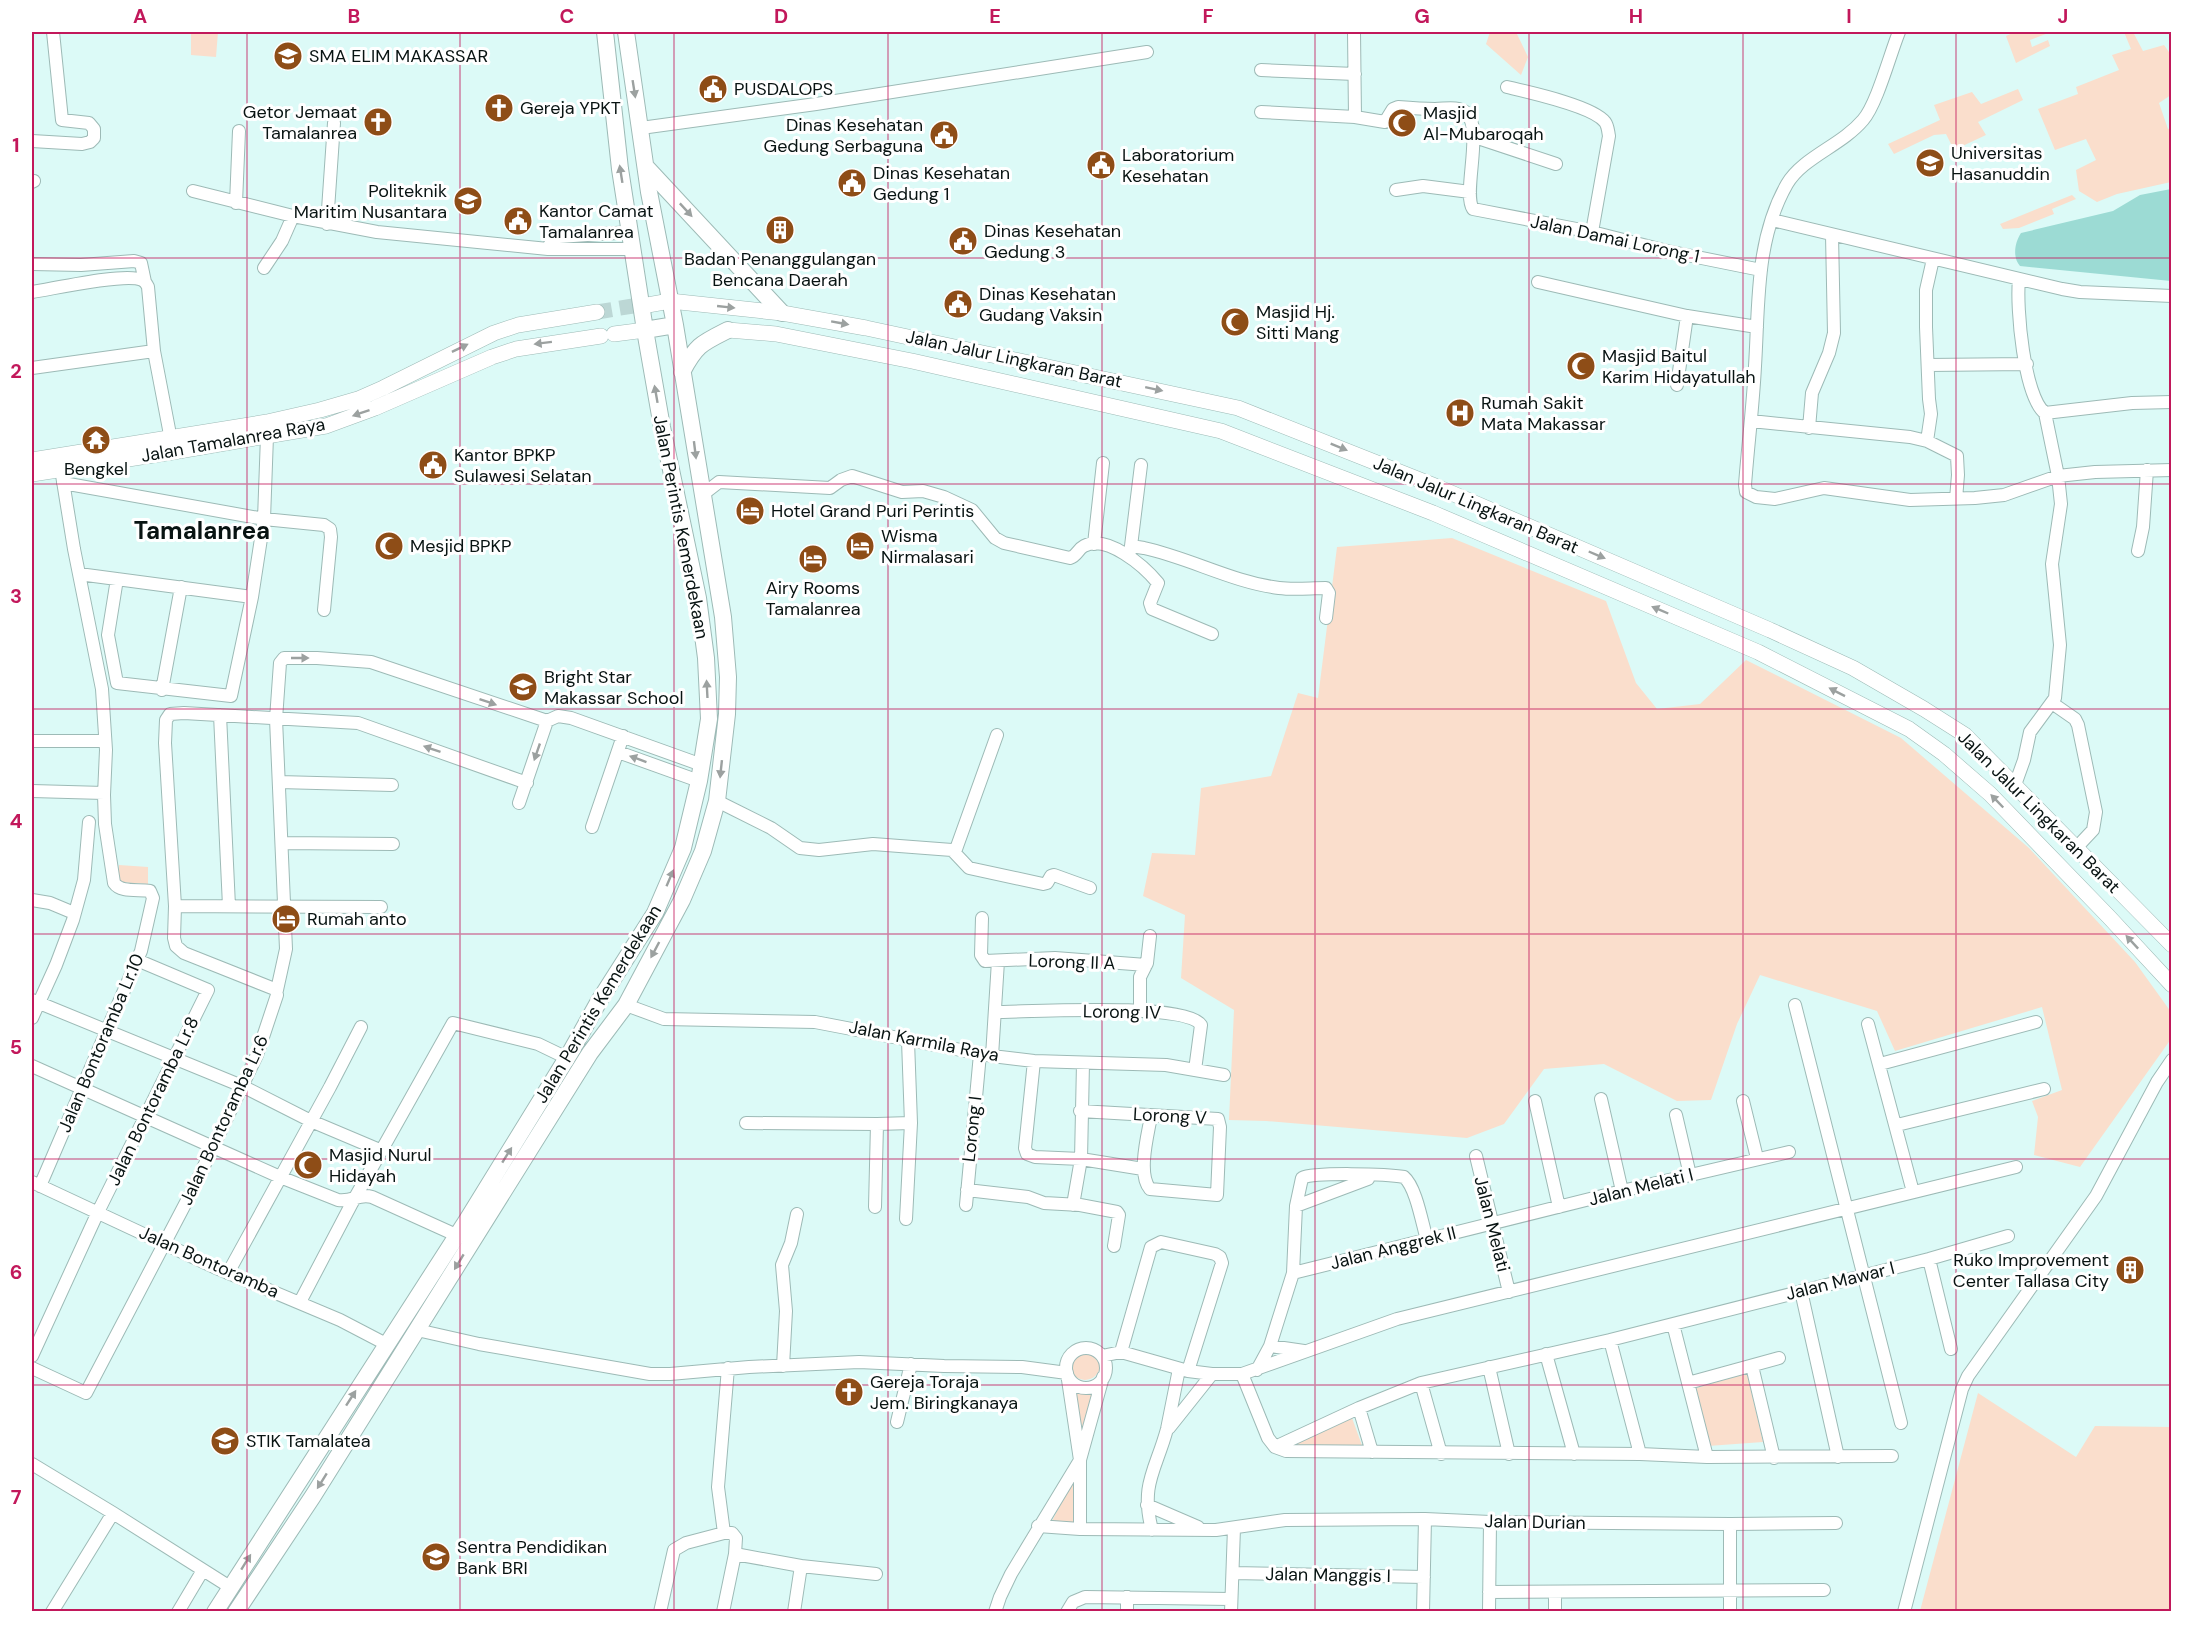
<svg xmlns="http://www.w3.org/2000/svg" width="2203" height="1643" viewBox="0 0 2203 1643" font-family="'DM Sans',sans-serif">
  <rect width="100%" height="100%" fill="#dcfaf7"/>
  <path fill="#fadecc" d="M191,32H218L216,57L191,55Z
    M1490,32H1516L1528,57L1521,75L1486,44Z
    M2015,32H2051L2030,40L2032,47L2048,40L2050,46L2016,63L2006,36Z
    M2124,32H2133L2143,51L2164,45L2171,55V95L2159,103L2168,129L2171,128V182L2117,194L2097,202L2079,191L2076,170L2096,160L2086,139L2055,150L2038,109L2078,94L2076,87L2119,70L2112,55L2131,49Z
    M2018,89L2023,100L1978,122L1986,135L1954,150L1946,134L1934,135L1894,154L1888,144L1940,120L1934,105L1972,92L1981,104Z
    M2072,195L2076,199L2052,209L2054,214L2019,228L2003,229L2000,224Z
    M1452,538L1606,601L1636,683L1657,709L1700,704L1746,660L1901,738L2029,848L2135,962L2171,1012V1039L2080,1167L2034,1155L2038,1117L2032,1101L2062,1090L2042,1007L1895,1051L1877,1011L1760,975L1737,1024L1711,1100L1677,1101L1604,1064L1544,1069L1504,1124L1467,1138L1266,1121L1229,1120L1234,1010L1181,978L1185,915L1143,896L1152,853L1195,855L1201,788L1271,776L1298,693L1318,698L1337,547Z
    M119,865L148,867V884L118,882Z
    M1070 1365a15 15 0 1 1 30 0a15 15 0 1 1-30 0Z
    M1747,1373L1763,1442L1708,1446L1693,1389Z
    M1074,1390L1084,1393L1095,1390L1083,1432Z
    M1978,1393L2076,1457L2095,1426L2171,1427V1611H1920Z
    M1352,1418L1363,1448L1288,1445Z
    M1074,1478L1073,1526L1050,1525Z"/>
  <path fill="#9cdbd4" d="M2171,189V281L2020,266C2012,257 2015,242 2021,233L2113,211L2140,195Z"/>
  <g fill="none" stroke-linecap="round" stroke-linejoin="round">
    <path stroke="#bcd7d5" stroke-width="15" stroke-dasharray="15 8" stroke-linecap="butt" d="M597,312L633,306L640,293"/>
    <g stroke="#9dbab6" stroke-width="14">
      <path id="minor" d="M1354,32L1355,117L1385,122L1393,109L1398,107C1410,108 1423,109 1435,109C1443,109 1451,107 1459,109C1489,115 1461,191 1473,209L1592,232L1667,251L1761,270
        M1899,32C1890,54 1877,104 1863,120C1841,146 1803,157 1787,184C1755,240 1759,305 1755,366C1753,406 1748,445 1745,485L1746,492L1756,497L1775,499L1824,488L1910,500L1975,498L2004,495L2058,476L2095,472L2172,470
        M1261,70L1355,74
        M1507,87C1528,92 1593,106 1605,122C1608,126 1608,131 1609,136L1592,232
        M1261,112L1355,117
        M641,128L816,104L1147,52
        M1472,136L1556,164
        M32,141L82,144L90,142L94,138V129L89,123L62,120L53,32
        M32,182L34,181
        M1396,190L1423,186L1470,192
        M193,191L293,216L377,232L548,249H633
        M236,203L239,131
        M1772,220L2062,289L2080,292L2172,296
        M327,224L334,123
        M548,249L552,240L559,237L630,232
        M32,264L81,265L134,261L141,263L145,282
        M264,268L282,241L293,216
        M2019,280C2016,307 2024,397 2045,413L2132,403L2172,402
        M1538,282L1687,316L1757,327
        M32,292C53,289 126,272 142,280C146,282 146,283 148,287L154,351L172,445
        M1928,365L2027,364
        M32,368L154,351
        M1677,385L1687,316
        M1751,421L1910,437L1927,441L1957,456L1958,475L1956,499
        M1809,428L1812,393L1829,353L1834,333L1832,235
        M1927,441L1931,414L1929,399L1926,327V290L1933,259
        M63,483L264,519L324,525L330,529L331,537L324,610
        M702,495L719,482L830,488L841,480L852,476L902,492L923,491L944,497L972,510L995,538L1004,543L1070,558C1077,556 1078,549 1084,546C1107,534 1144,566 1158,583L1150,603L1152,609L1212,634
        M1094,544L1103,463
        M1131,546L1141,465
        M2138,551L2143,527L2147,470
        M1129,556L1131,546L1144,548C1190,558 1232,582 1279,588C1295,590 1310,588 1326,588L1329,593L1326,618
        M79,574L252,597
        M117,579L108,635L117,683L231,696L252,597L264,519L267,436
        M162,690L181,587
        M2052,703L2075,719L2078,725L2096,812L2093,830L2077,847
        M220,715L229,906
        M32,741H105
        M618,752L699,781
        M279,782L392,785
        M527,783L358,723L184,713L170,714L166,720L165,743L175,906L174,938L176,946L184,953L277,990L286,949L276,719L280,663L284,658H317L371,662L547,721L558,716L571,718L702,765
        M2015,785L2024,760L2030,732L2055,698L2060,645L2052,564L2061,504L2058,476L2045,413
        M32,791L104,793
        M717,801L771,828L800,848L819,850L873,844L952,850L969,868L1043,884L1047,883L1051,876L1054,875L1090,888
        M519,803L547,721
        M592,827L623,736
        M282,843L393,844
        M955,852L997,735
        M32,900L50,903L74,913
        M175,906L381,907
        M982,918L981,955L985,961L1055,958L1146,965
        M32,1000L242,1086L311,1121L382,1151
        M626,1005L664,1019L815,1022L992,1056L1034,1061L1166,1065L1224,1075
        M1795,1005L1901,1423
        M1140,1010V977L1147,963L1150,936
        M995,1012C1028,1012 1186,1002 1201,1025L1195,1070
        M32,1018L56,965L73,920L84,880L89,822
        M1868,1024L1913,1192
        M992,1056L998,961
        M1034,1061L1025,1148L1027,1154L1035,1157L1081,1159L1143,1169
        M1880,1064L2036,1022
        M32,1066L280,1177L338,1200C353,1202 359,1193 372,1197L456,1235
        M1601,1099L1622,1191
        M1535,1101L1559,1207
        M1743,1101L1757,1158
        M1080,1111L1218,1119L1220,1127L1217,1195L1150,1189C1137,1174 1148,1134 1151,1116
        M1676,1115L1690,1175
        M746,1123L877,1124L911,1123
        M1897,1125L2044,1089
        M1476,1156L1509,1292
        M32,1182L214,1267L340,1320L386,1344
        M40,1186L141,951L153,898L150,891C138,889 121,893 114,883L105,824L104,795L106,750L102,689L74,549L61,469
        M967,1190L1028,1197L1044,1203L1080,1205L1117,1212L1119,1215L1114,1246
        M966,1205L980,1054
        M1073,1205L1081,1159L1083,1063
        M1296,1206L1368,1179
        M875,1207L877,1124
        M906,1219L911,1123L908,1041
        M1929,1259L1951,1349
        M228,1273L330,1087L361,1027
        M1293,1273L1622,1191L1789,1152
        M1801,1291L1838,1457
        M300,1302L352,1203L453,1023L538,1044L567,1058
        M1673,1324L1707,1457
        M417,1330L479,1344L650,1374H670L749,1367L859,1362L944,1366L1022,1367L1067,1373L1080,1460L1011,1574L1000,1597L995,1612
        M1610,1340L1640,1454
        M1270,1346L1304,1351
        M1066 1368a20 20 0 1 1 40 0a20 20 0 1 1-40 0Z
        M1121,1352L1151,1247L1161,1242L1215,1254L1220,1257L1222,1263L1188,1371
        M1546,1354L1574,1454
        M32,1356L98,1212L208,990L137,960
        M1102,1356L1121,1352L1188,1371L1212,1374H1242L1397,1319L2016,1167
        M783,1366L786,1311L782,1265L791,1243L797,1214
        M1752,1366L1774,1458
        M1489,1367L1509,1454
        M32,1368L86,1393L193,1189L257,1055L277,995
        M728,1368L718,1487L724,1533H732L736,1538L735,1554L801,1566L794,1612
        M1257,1370L1270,1346L1293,1273L1296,1206L1302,1178C1314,1172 1387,1174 1404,1177C1416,1187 1422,1223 1427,1240
        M1242,1374L1268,1438L1275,1447L1286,1451L1640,1454L1707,1457L1892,1456
        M1421,1383L1441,1454
        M1688,1383L1779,1358
        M1359,1408L1372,1452
        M897,1422L911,1364
        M1169,1428L1212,1374
        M1275,1447L1359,1408L1421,1383L1610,1340L1929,1259L2008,1236
        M32,1464L113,1513L230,1587
        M1147,1505L1198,1527
        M1730,1524V1612
        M1038,1526L1080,1529L1216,1530L1285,1520L1425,1519L1490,1522L1730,1524L1836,1523
        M1080,1529V1460L1103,1377
        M1152,1530C1140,1484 1156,1470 1167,1429C1171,1409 1175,1389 1179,1369
        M801,1566L876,1574
        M1233,1573L1424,1577
        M1489,1592L1824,1590
        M1127,1597V1612
        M52,1612L113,1513
        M178,1612L203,1570
        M660,1612L674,1550L686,1543L724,1533
        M723,1612L735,1554
        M1067,1612L1073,1602L1085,1597L1231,1599
        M1231,1612L1234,1528
        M1423,1612L1425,1519
        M1489,1612L1490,1522
        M1555,1612V1592
        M1904,1612L1962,1389L1968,1376L2096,1196L2157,1082L2172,1060"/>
    </g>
    <g stroke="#9dbab6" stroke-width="16">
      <path id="major" d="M642,306L670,301L782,313L866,328L1238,408L1435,486L1770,630L1853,668L1924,709L1965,735L2172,945
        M728,330L776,334L912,361L1221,431L1433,513L1758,652L1909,729L1944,754L1990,794L2109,917L2172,985
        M614,334L645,330
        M32,460L267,422L320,410L358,399L383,388L494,333L518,325L597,312
        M32,474L173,452L326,426L375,408L492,357L516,349L601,336"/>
    </g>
    <g stroke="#9dbab6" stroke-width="18">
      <path id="highway" d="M646,167L782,313
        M645,330L675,325
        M682,372C696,345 702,343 728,330
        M215,1612L467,1220L570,1053L599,1001L655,913L683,848L699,781L709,719L706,658L698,598L662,427L645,330L620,169L605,32
        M236,1612L313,1496L590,1053L626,1005L682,900L703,851L717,801L727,714L728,677L723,617L675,325L649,192L626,32"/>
    </g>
    <use href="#minor" stroke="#fff" stroke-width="12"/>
    <use href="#major" stroke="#fff" stroke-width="15"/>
    <use href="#highway" stroke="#fff" stroke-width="16"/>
  </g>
  <defs><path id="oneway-solid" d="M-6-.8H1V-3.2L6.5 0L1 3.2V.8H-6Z" transform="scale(1.5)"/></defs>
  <g fill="#9ca1a0">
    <use href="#oneway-solid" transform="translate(634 89) rotate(81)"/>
    <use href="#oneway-solid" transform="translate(621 174) rotate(-99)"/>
    <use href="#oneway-solid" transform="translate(686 210) rotate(47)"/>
    <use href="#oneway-solid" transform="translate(726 307) rotate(6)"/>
    <use href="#oneway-solid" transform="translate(840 323) rotate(10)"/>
    <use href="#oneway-solid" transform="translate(543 343) rotate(173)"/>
    <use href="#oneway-solid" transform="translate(460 348) rotate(-26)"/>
    <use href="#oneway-solid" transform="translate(1154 389) rotate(12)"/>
    <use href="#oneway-solid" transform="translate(656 394) rotate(-100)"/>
    <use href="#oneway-solid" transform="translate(361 413) rotate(161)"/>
    <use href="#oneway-solid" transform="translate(1339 447) rotate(22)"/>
    <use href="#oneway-solid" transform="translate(695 450) rotate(83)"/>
    <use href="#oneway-solid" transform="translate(1597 555) rotate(23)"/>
    <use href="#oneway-solid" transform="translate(1660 610) rotate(-157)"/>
    <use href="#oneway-solid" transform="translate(300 658)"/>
    <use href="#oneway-solid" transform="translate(707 689) rotate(-93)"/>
    <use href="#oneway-solid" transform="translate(1837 692) rotate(-153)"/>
    <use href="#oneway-solid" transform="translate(488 702) rotate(19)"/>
    <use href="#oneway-solid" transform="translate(432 749) rotate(-161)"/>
    <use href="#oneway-solid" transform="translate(537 752) rotate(109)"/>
    <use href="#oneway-solid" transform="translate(638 759) rotate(-160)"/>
    <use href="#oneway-solid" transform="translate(721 769) rotate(96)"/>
    <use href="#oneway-solid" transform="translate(1997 801) rotate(-134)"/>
    <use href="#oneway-solid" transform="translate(670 878) rotate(-67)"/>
    <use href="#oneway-solid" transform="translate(2132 942) rotate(-133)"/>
    <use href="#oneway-solid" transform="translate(655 950) rotate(118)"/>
    <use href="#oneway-solid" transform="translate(507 1155) rotate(-58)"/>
    <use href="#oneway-solid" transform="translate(459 1262) rotate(121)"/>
    <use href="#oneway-solid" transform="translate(351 1398) rotate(-57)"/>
    <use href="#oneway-solid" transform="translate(322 1481) rotate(122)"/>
    <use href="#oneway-solid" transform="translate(246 1562) rotate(-58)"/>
  </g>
  <path fill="none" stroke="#c2185b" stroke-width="1.5" stroke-opacity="0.55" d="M247,32V1612M460,32V1612M674,32V1612M888,32V1612M1102,32V1612M1315,32V1612M1529,32V1612M1743,32V1612M1956,32V1612M32,258H2172M32,484H2172M32,709H2172M32,934H2172M32,1159H2172M32,1385H2172"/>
  <defs>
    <g id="school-disc" transform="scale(1.5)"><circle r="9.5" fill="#8e4d17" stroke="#fff"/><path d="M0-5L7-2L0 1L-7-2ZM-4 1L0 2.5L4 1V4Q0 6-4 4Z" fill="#fff"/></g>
    <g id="civic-disc" transform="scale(1.5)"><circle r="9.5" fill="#8e4d17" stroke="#fff"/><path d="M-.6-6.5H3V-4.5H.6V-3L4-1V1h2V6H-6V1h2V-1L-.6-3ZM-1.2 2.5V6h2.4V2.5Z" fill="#fff"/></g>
    <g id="church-disc" transform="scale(1.5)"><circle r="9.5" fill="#8e4d17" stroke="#fff"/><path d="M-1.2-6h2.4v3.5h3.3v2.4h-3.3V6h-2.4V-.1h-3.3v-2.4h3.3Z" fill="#fff"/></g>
    <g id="mosque-disc" transform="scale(1.5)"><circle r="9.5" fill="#8e4d17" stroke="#fff"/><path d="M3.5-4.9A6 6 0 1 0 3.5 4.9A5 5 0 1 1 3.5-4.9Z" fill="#fff"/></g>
    <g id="university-disc" transform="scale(1.5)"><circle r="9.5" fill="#8e4d17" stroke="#fff"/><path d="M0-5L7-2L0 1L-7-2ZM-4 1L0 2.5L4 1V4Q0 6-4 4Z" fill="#fff"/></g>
    <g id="building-disc" transform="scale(1.5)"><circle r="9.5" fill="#8e4d17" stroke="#fff"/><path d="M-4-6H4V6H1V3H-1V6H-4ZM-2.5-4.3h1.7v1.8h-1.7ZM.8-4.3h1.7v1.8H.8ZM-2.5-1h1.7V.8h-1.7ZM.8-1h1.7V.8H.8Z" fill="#fff"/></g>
    <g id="hospital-disc" transform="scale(1.5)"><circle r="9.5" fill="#8e4d17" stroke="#fff"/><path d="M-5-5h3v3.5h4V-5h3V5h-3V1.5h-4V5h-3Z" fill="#fff"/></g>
    <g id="temple-disc" transform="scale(1.5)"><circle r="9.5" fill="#8e4d17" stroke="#fff"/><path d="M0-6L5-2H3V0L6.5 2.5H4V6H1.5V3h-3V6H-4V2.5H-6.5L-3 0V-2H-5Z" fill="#fff"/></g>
    <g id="hotel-disc" transform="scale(1.5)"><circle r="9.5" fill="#8e4d17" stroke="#fff"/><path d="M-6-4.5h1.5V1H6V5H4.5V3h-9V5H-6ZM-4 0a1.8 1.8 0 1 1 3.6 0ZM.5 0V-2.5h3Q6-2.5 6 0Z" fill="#fff"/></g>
  </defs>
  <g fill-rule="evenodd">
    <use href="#school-disc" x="288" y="56"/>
    <use href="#civic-disc" x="713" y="89"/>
    <use href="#church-disc" x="499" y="108"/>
    <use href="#church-disc" x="378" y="122"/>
    <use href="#mosque-disc" x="1402" y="123"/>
    <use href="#civic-disc" x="944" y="135"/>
    <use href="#university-disc" x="1930" y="163"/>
    <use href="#civic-disc" x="1101" y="165"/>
    <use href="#civic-disc" x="852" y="183"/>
    <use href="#school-disc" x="468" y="201"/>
    <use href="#civic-disc" x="518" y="221"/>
    <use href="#building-disc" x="780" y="230"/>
    <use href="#civic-disc" x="963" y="241"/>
    <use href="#civic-disc" x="958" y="304"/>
    <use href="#mosque-disc" x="1235" y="322"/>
    <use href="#mosque-disc" x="1581" y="366"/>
    <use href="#hospital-disc" x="1460" y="413"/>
    <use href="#temple-disc" x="96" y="440"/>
    <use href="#civic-disc" x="433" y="465"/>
    <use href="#hotel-disc" x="750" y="511"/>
    <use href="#mosque-disc" x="389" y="546"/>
    <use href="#hotel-disc" x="860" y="546"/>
    <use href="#hotel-disc" x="813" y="559"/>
    <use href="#school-disc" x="523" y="687"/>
    <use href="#hotel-disc" x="286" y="919"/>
    <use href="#mosque-disc" x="308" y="1165"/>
    <use href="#building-disc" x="2130" y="1270"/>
    <use href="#church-disc" x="849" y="1392"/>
    <use href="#university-disc" x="225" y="1441"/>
    <use href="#university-disc" x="436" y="1557"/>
  </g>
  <g text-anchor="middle" stroke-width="6" stroke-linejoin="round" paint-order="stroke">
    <g font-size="18" fill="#081312" stroke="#fff" text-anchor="start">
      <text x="309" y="62">SMA ELIM MAKASSAR</text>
      <text x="734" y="95">PUSDALOPS</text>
      <text x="520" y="114">Gereja YPKT</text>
      <text x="357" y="118" text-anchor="end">Getor Jemaat<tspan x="357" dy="21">Tamalanrea</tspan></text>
      <text x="1423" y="119">Masjid<tspan x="1423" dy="21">Al-Mubaroqah</tspan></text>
      <text x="923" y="131" text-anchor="end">Dinas Kesehatan<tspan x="923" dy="21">Gedung Serbaguna</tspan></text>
      <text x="1951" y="159">Universitas<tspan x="1951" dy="21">Hasanuddin</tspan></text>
      <text x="1122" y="161">Laboratorium<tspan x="1122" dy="21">Kesehatan</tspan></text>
      <text x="873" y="179">Dinas Kesehatan<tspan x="873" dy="21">Gedung 1</tspan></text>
      <text x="447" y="197" text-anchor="end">Politeknik<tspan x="447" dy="21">Maritim Nusantara</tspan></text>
      <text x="539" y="217">Kantor Camat<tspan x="539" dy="21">Tamalanrea</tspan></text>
      <text x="984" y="237">Dinas Kesehatan<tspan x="984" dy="21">Gedung 3</tspan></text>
      <text x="780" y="265" text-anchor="middle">Badan Penanggulangan<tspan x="780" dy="21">Bencana Daerah</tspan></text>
      <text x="979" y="300">Dinas Kesehatan<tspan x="979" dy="21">Gudang Vaksin</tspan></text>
      <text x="1256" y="318">Masjid Hj.<tspan x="1256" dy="21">Sitti Mang</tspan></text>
      <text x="1602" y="362">Masjid Baitul<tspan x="1602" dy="21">Karim Hidayatullah</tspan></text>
      <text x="1481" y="409">Rumah Sakit<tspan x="1481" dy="21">Mata Makassar</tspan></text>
      <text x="454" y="461">Kantor BPKP<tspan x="454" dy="21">Sulawesi Selatan</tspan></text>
      <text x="96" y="475" text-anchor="middle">Bengkel</text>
      <text x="771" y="517">Hotel Grand Puri Perintis</text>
      <text x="881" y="542">Wisma<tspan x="881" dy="21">Nirmalasari</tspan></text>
      <text x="410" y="552">Mesjid BPKP</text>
      <text x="813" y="594" text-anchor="middle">Airy Rooms<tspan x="813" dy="21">Tamalanrea</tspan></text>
      <text x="544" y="683">Bright Star<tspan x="544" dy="21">Makassar School</tspan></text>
      <text x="307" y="925">Rumah anto</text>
      <text x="329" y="1161">Masjid Nurul<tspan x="329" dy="21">Hidayah</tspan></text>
      <text x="2109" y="1266" text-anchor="end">Ruko Improvement<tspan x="2109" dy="21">Center Tallasa City</tspan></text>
      <text x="870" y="1388">Gereja Toraja<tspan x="870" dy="21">Jem. Biringkanaya</tspan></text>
      <text x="246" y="1447">STIK Tamalatea</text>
      <text x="457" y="1553">Sentra Pendidikan<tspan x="457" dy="21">Bank BRI</tspan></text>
    </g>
    <g font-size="18" fill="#081312" stroke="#fff">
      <text transform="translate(1615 239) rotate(12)" y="6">Jalan Damai Lorong 1</text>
      <text transform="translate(1014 359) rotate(12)" y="6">Jalan Jalur Lingkaran Barat</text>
      <text transform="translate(233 440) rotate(-10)" y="6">Jalan Tamalanrea Raya</text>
      <text transform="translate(1476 505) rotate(23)" y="6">Jalan Jalur Lingkaran Barat</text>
      <text transform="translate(681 527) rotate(79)" y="6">Jalan Perintis Kemerdekaan</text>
      <text transform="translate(2039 812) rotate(45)" y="6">Jalan Jalur Lingkaran Barat</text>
      <text transform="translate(1072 962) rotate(2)" y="6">Lorong II A</text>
      <text transform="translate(598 1004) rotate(-59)" y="6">Jalan Perintis Kemerdekaan</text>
      <text transform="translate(1122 1012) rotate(1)" y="6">Lorong IV</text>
      <text transform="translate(924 1041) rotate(11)" y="6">Jalan Karmila Raya</text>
      <text transform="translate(101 1043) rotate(-67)" y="6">Jalan Bontoramba Lr.10</text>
      <text transform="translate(153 1101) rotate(-64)" y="6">Jalan Bontoramba Lr.8</text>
      <text transform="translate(1170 1116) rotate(3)" y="6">Lorong V</text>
      <text transform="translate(224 1120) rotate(-65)" y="6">Jalan Bontoramba Lr.6</text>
      <text transform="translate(972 1129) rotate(-84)" y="6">Lorong I</text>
      <text transform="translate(1641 1187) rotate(-14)" y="6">Jalan Melati I</text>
      <text transform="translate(1492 1224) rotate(76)" y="6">Jalan Melati</text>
      <text transform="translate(1393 1248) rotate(-14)" y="6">Jalan Anggrek II</text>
      <text transform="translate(209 1262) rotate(24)" y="6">Jalan Bontoramba</text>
      <text transform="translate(1840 1281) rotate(-14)" y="6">Jalan Mawar I</text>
      <text transform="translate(1535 1522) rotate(1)" y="6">Jalan Durian</text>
      <text transform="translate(1328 1575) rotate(1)" y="6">Jalan Manggis I</text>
    </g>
    <g font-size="24" font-weight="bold" fill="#081312" stroke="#fff">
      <text x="202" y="539">Tamalanrea</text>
    </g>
  </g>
  <rect width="2203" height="1643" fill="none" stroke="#ffffff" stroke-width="66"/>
  <rect x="33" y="33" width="2137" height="1577" fill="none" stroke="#c2185b" stroke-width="2"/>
  <g font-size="20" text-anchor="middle" font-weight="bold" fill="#c2185b">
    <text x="140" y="23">A</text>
    <text x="354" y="23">B</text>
    <text x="567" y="23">C</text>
    <text x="781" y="23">D</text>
    <text x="995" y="23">E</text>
    <text x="1208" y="23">F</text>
    <text x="1422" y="23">G</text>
    <text x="1636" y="23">H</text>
    <text x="1849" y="23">I</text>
    <text x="2063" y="23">J</text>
    <text x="16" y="152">1</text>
    <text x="16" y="378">2</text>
    <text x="16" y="603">3</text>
    <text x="16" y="828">4</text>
    <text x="16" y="1054">5</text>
    <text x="16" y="1279">6</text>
    <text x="16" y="1504">7</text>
  </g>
</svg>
